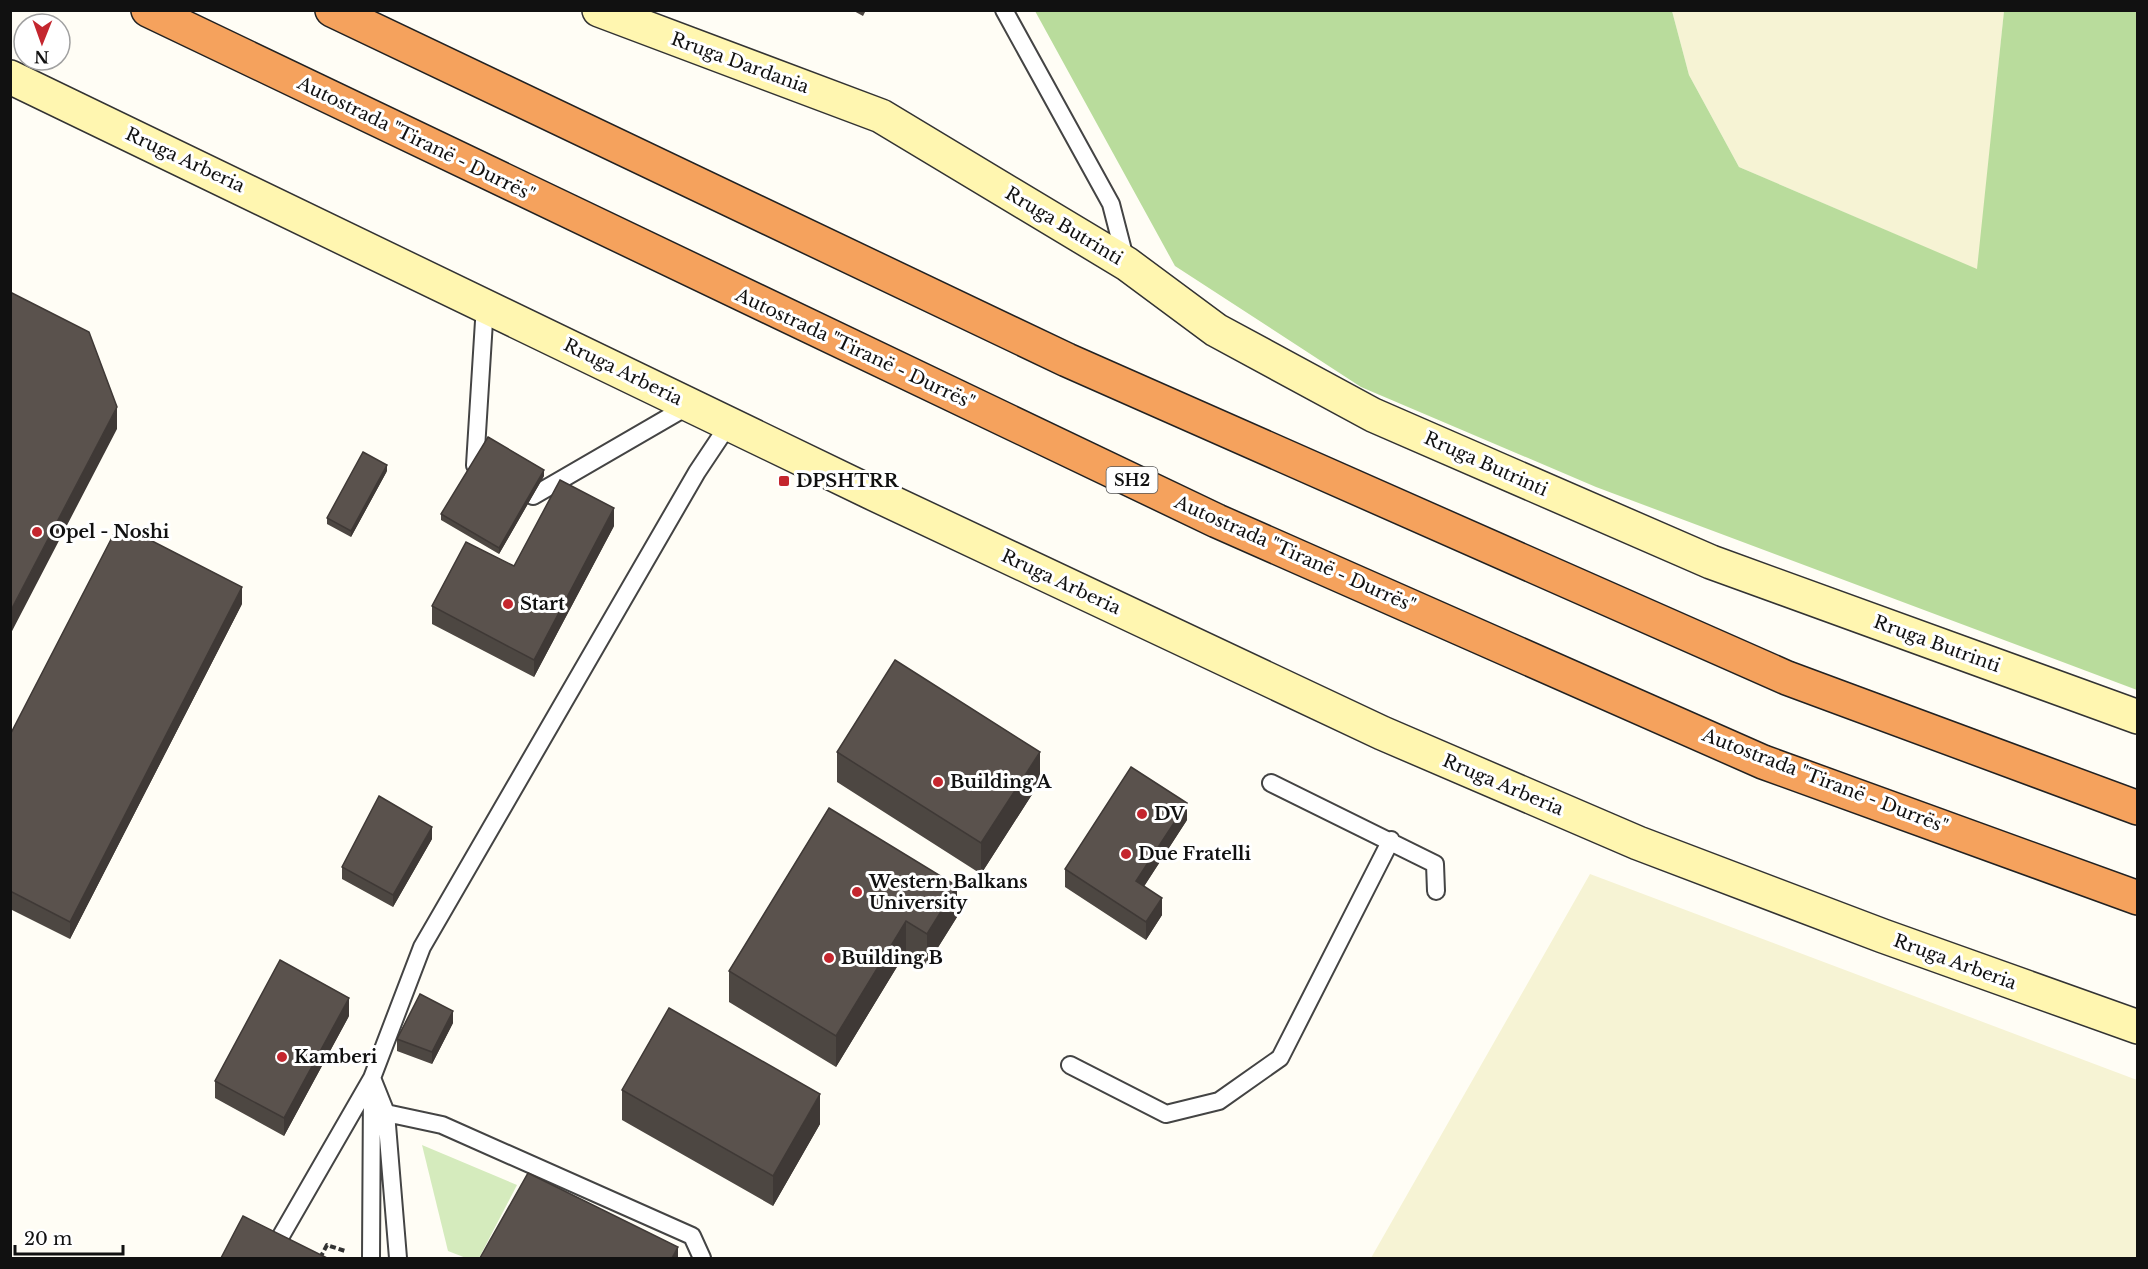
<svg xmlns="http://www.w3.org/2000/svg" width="2148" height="1269" viewBox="0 0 2148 1269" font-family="'Libre Baskerville',serif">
  <rect width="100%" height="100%" fill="#fffdf5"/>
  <path fill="#f6f3d4" d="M1672,11H2004L1978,270L1739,167L1689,75Z
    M1590,874L2137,1080V1258H1371Z"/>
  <path fill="#d5ebbd" d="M422,1145L517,1185L479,1258H466L448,1251Z"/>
  <path fill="#b9dc9c" d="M1035,11H1672L1689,75L1739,167L1977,269L2004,11H2137V690L1596,487L1361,387L1175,266Z"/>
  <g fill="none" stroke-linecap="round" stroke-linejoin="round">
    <g stroke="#444" stroke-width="20">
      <path id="service" d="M1004,10L1111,204L1126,262
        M485,305L475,465L486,471
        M515,486L533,496L690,405
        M1271,783L1435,864L1436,891
        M1070,1065L1166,1114L1219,1101L1280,1058L1391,840
        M372,1078L386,1113L398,1258
        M386,1113L442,1125L692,1236L702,1258
        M274,1248L372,1078L422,947L697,472L729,424
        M371,1258L372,1088"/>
    </g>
    <g stroke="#333" stroke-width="36">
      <path id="secondary" d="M599,10L881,116L1127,264L1216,330L1373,415L1711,562L2138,717
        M10,77L870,492L1382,733L1638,843L1883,936L2138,1027"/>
    </g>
    <g stroke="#222" stroke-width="36">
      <path id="motorway" d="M148,10L1217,521L1763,762L2138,898
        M332,10L1067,360L1787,678L2138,808"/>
    </g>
    <path stroke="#333" stroke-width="4" stroke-dasharray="6 3" stroke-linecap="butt" d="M320,1258L327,1245L345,1251"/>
    <use href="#service" stroke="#fff" stroke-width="16"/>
    <use href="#secondary" stroke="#fff6b0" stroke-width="33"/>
    <use href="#motorway" stroke="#f5a25d" stroke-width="33"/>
  </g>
  <path fill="#4d4742" d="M852,10H866L863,16Z
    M387,471L351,537L327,524V518Z
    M544,476L499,554L441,520V514Z
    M614,526L534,677L432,624V606L514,566Z
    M242,604L70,939L10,909V735Z
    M837,752L1040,782L981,874L837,782Z
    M829,808L957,917L927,965L906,952L836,1067L729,1002V971Z
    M1187,820L1144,886L1162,915L1146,940L1065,887V869Z
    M432,839L393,907L342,879V867Z
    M349,1016L284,1136L215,1098V1081Z
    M453,1023L432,1064L397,1051V1039Z
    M622,1090L820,1124L773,1206L622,1120Z"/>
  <path fill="#3f3936" d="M117,407V429L10,635V612Z
    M387,465V471L351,537V531Z
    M544,470V476L499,554V548Z
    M614,508V526L534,677V660Z
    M242,587V604L70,939V922Z
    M1040,752V782L981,874V843Z
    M1187,803V820L1136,899V881Z
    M432,827V839L393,907V895Z
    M957,886V917L927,965V934Z
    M1162,898V915L1146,940V922Z
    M906,921V952L836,1067V1036Z
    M349,998V1016L284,1136V1118Z
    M453,1011V1023L432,1064V1052Z
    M820,1094V1124L773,1206V1176Z
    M678,1247V1258H672Z"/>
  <path fill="#5a524d" stroke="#3f3936" stroke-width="1.5" d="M10,292L89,332L117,407L10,612Z
    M488,437L544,470L499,548L441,514Z
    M363,452L387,465L351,531L327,518Z
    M560,480L614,508L534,660L432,606L466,542L514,566Z
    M119,524L242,587L70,922L10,891V735Z
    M895,660L1040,752L981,843L837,752Z
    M1131,767L1187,803L1136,881L1162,898L1146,922L1065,869Z
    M379,796L432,827L393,895L342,867Z
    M829,808L957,886L927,934L906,921L836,1036L729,971Z
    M280,960L349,998L284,1118L215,1081Z
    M420,994L453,1011L432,1052L397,1039Z
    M669,1008L820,1094L773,1176L622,1090Z
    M528,1173L678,1247L672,1258H480Z
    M243,1216L327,1258H221Z"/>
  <g fill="#c4262e" stroke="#fff" stroke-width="2">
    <rect x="778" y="475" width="12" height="12" rx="3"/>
    <circle cx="37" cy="532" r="6"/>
    <circle cx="508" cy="604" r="6"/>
    <circle cx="938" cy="782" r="6"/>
    <circle cx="1142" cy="814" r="6"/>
    <circle cx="1126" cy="854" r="6"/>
    <circle cx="857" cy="892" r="6"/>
    <circle cx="829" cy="958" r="6"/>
    <circle cx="282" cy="1057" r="6"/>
  </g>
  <g text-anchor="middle" stroke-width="6" stroke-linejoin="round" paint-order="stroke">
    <rect fill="#fff" stroke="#585858" stroke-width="1.5" x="1106.5" y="467" width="51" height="26" rx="4.5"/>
    <g font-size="16" font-weight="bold" fill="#111">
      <text x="1132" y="486">SH2</text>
    </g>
    <g font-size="18" fill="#111" stroke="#fff">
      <text transform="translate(740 63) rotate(20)" y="6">Rruga Dardania</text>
      <text transform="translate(416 139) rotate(26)" y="6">Autostrada "Tiranë - Durrës"</text>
      <text transform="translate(185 160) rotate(25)" y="6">Rruga Arberia</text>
      <text transform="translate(1064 226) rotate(31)" y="6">Rruga Butrinti</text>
      <text transform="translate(855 349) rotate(25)" y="6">Autostrada "Tiranë - Durrës"</text>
      <text transform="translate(623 372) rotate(26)" y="6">Rruga Arberia</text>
      <text transform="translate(1486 464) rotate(24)" y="6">Rruga Butrinti</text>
      <text transform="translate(1295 554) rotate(24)" y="6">Autostrada "Tiranë - Durrës"</text>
      <text transform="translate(1061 582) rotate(25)" y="6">Rruga Arberia</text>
      <text transform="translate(1937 644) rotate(20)" y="6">Rruga Butrinti</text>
      <text transform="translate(1825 781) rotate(21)" y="6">Autostrada "Tiranë - Durrës"</text>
      <text transform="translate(1503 785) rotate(23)" y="6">Rruga Arberia</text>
      <text transform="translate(1955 962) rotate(20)" y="6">Rruga Arberia</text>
    </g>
    <g font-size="18" font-weight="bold" fill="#111" stroke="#fff" text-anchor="start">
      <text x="796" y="487">DPSHTRR</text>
      <text x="49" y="538">Opel - Noshi</text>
      <text x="520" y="610">Start</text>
      <text x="950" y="788">Building A</text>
      <text x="1154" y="820">DV</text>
      <text x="1138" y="860">Due Fratelli</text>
      <text x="869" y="888">Western Balkans<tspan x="869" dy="21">University</tspan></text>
      <text x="841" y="964">Building B</text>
      <text x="294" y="1063">Kamberi</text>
    </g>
  </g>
  <rect width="2148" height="1269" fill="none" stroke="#111111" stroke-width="24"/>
  <g transform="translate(42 42) rotate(181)"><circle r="28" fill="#ffffff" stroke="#a0a0a0" stroke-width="1.5"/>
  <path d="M0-4.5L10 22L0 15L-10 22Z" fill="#c4262e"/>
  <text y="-9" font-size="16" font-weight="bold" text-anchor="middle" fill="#111111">N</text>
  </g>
  <path d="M15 1245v9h108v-9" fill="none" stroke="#111111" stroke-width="3"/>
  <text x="24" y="1245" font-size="18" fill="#111111" stroke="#ffffff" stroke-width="4.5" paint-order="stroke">20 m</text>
</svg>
